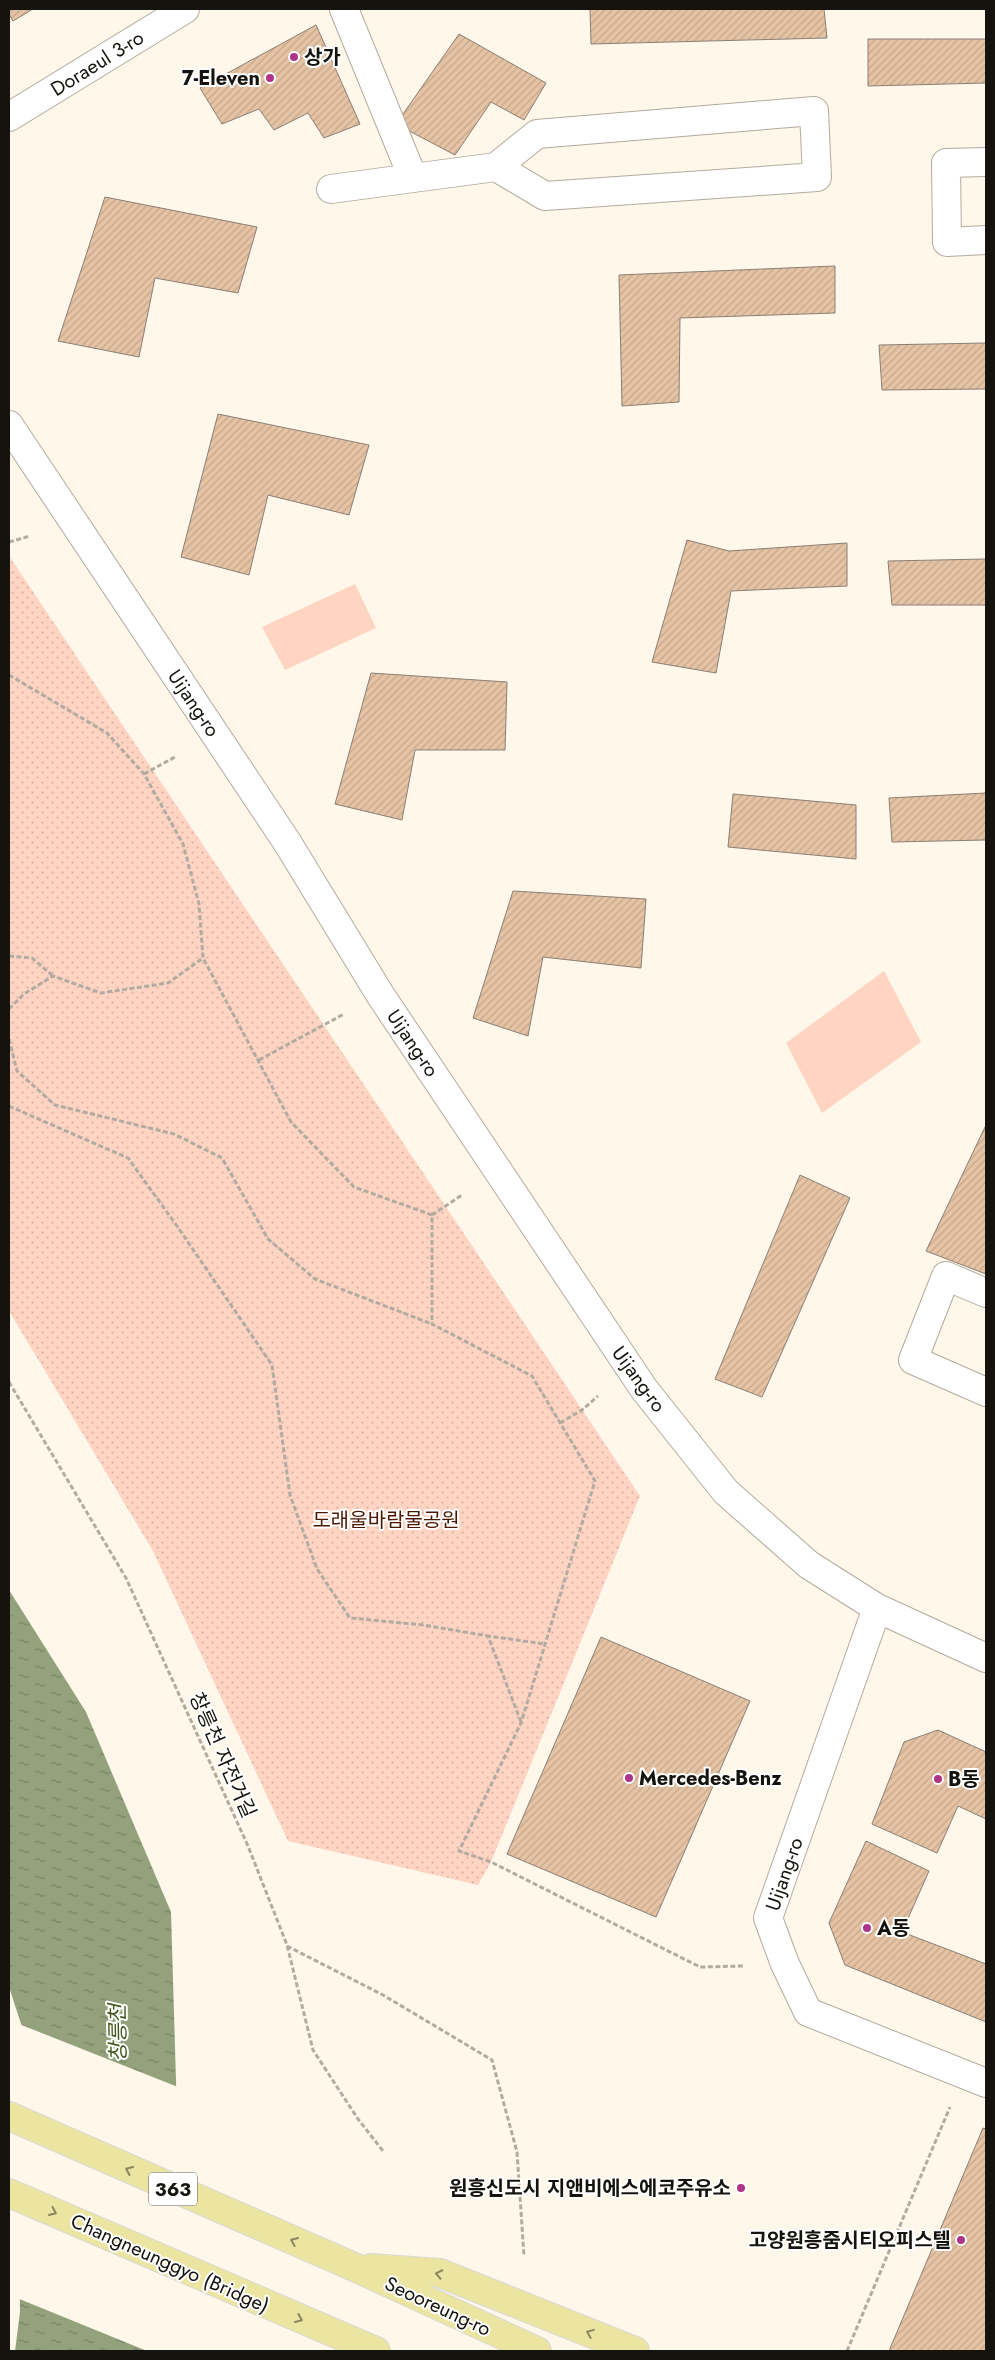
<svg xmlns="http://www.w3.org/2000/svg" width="995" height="2360" viewBox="0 0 995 2360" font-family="Jost,'Noto Sans KR',sans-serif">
  <defs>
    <pattern id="park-dots" width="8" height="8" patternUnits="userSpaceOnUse" patternTransform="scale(1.25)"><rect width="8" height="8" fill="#ffd4c2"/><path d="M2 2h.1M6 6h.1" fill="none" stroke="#dab5a6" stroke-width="1.8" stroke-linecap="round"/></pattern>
    <pattern id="water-ripples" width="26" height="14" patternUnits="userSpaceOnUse" patternTransform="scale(1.25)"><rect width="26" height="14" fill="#93a27c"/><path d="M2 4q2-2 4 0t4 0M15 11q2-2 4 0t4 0" fill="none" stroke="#778364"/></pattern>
    <pattern id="building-hatch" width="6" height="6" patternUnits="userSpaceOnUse" patternTransform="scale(1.25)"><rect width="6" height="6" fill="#e5c3a4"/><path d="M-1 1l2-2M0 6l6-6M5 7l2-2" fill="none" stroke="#c4a78c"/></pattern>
  </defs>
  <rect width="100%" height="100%" fill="#fef7ea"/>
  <path fill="#ffd4c2" d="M355,584L376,628L285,670L262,627Z
    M884,971L921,1042L822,1113L786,1043Z"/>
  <path fill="url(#park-dots)" d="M9,556L640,1496L491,1862L478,1885L288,1841L153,1551L9,1311Z"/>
  <path fill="url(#water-ripples)" d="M9,1590L86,1712L171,1912L184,2351H15L20,2312L19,2212L23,2030L9,1987Z"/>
  <path fill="#fef7ea" d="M19,2024L178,2087L187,2351H147L17,2298L16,2212L21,2030Z"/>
  <path fill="url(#building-hatch)" stroke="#8a7f76" d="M9,9H33L13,21L9,14Z
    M590,9H824L827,38L591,44Z
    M316,25L360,124L324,138L308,113L274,130L259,109L222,124L200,88Z
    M459,34L546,83L524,120L491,102L455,155L396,124Z
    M868,39H986V83L868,86Z
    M105,197L257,227L238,293L155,278L139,357L58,341Z
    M835,266V313L680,318L679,402L622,406L619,275Z
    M986,343V389L882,390L879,345Z
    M218,414L369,445L349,515L268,495L249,575L181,557Z
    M687,540L729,551L847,543V586L731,591L716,673L652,662Z
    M986,559V605H892L888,561Z
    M371,673L507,682L505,750H415L402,820L335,804Z
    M986,793V840L892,842L889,798Z
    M733,794L856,805V859L728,847Z
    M513,891L646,899L641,968L543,957L528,1036L473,1018Z
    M986,1125V1274L926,1251Z
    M800,1175L850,1198L762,1397L715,1379Z
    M601,1637L750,1701L656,1917L507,1854Z
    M938,1730L986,1752V1819L958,1806L937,1853L872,1824L904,1742Z
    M866,1841L929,1871L902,1932L986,1964V2022L845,1965L829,1923Z
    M983,2128L986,2129V2351H889Z"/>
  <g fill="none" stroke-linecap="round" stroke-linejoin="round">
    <g stroke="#b2ab9f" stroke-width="30">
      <path id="minor" d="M344,9L413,178L496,167L537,134L814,111L817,177L545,196L496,167
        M9,117L185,9
        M986,162L946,163L947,242L986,240
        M331,189L413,178
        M9,425L287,842L381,996L644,1389L726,1492L809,1565L877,1608L986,1658
        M986,1293L946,1276L913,1360L986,1392
        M877,1608L768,1918L785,1964L808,2012L986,2083"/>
    </g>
    <g stroke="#dad9d8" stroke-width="30">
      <path id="major" d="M9,2116L352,2266L537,2351
        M9,2193L376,2351
        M371,2268L440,2273L635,2351"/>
    </g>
    <path stroke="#b1aca2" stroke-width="3" stroke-dasharray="5 2.5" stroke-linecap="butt" d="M9,542L30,536
      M9,675L107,733L144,774L183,844L199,904L203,958L291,1122L354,1187L432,1215V1324L532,1376L595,1481L521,1723L459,1851L491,1862L700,1967L743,1966
      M144,774L175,757
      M9,956L32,958L53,976
      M9,1009L24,994L53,976L101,993L168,983L203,958
      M9,1039L17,1071L55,1105L174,1134L222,1158L268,1239L315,1279L432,1324
      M259,1060L344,1014
      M9,1106L128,1158L177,1226L272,1365L290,1495L317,1569L350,1618L423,1625L488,1636
      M432,1215L462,1195
      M9,1382L126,1578L248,1846L287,1945L313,2050L358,2119L383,2151
      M560,1423L582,1410L598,1396
      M521,1722L488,1636L545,1644
      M287,1946L383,1995L492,2060L517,2152L524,2256
      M847,2351L950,2107"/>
    <use href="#minor" stroke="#fff" stroke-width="28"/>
    <use href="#major" stroke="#ebe5a1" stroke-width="28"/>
  </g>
  <defs><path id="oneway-chevron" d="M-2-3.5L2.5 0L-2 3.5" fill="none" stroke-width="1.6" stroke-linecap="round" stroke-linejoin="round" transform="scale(1.25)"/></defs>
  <g stroke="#8b865f">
    <use href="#oneway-chevron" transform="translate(129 2170) rotate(-156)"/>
    <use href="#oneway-chevron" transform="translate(53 2212) rotate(24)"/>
    <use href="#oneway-chevron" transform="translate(294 2241) rotate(-157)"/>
    <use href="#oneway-chevron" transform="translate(439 2274) rotate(-168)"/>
    <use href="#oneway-chevron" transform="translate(299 2319) rotate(23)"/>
    <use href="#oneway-chevron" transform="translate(590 2333) rotate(-158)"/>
  </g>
  <g fill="#ae3588" stroke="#fff" stroke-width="2">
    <circle cx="294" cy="57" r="5"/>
    <circle cx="270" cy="78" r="5"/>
    <circle cx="629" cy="1778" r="5"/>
    <circle cx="938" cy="1779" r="5"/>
    <circle cx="867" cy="1928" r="5"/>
    <circle cx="741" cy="2188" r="5"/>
    <circle cx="961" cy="2240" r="5"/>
  </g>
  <g text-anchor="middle" stroke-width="4" stroke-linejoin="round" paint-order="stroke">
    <rect fill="#fff" stroke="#5b5a56" stroke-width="1" x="149" y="2172.5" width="48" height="33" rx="4"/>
    <g font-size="19" font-weight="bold" fill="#15130e">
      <text x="173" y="2196">363</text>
    </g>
    <g font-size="20" font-weight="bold" fill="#15130e" stroke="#fff" text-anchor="start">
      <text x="304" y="64">상가</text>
      <text x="260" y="85" text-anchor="end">7-Eleven</text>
      <text x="639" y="1785">Mercedes-Benz</text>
      <text x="948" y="1786">B동</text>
      <text x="877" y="1935">A동</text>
      <text x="731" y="2195" text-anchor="end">원흥신도시 지앤비에스에코주유소</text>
      <text x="951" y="2247" text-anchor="end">고양원흥줌시티오피스텔</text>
    </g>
    <g font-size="20" fill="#15130e" stroke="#fff">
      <text transform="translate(97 63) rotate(-32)" y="7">Doraeul 3-ro</text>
      <text transform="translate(194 703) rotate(56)" y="7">Uijang-ro</text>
      <text transform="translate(413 1043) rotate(56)" y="7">Uijang-ro</text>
      <text transform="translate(639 1379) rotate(54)" y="7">Uijang-ro</text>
      <text transform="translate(223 1755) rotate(66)" y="7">창릉천 자전거길</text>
      <text transform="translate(784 1874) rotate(-71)" y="7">Uijang-ro</text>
      <text transform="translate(170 2263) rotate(24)" y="7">Changneunggyo (Bridge)</text>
      <text transform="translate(438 2306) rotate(25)" y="7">Seooreung-ro</text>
    </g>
    <g font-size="20" fill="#4b1700" stroke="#fff">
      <text x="386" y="1527">도래울바람물공원</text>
    </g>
    <g font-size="21" font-style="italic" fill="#42551a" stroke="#fff">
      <text transform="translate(118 2033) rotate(-91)" y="7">창릉천</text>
    </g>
  </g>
  <rect width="995" height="2360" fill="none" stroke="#15130e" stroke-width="20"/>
</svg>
